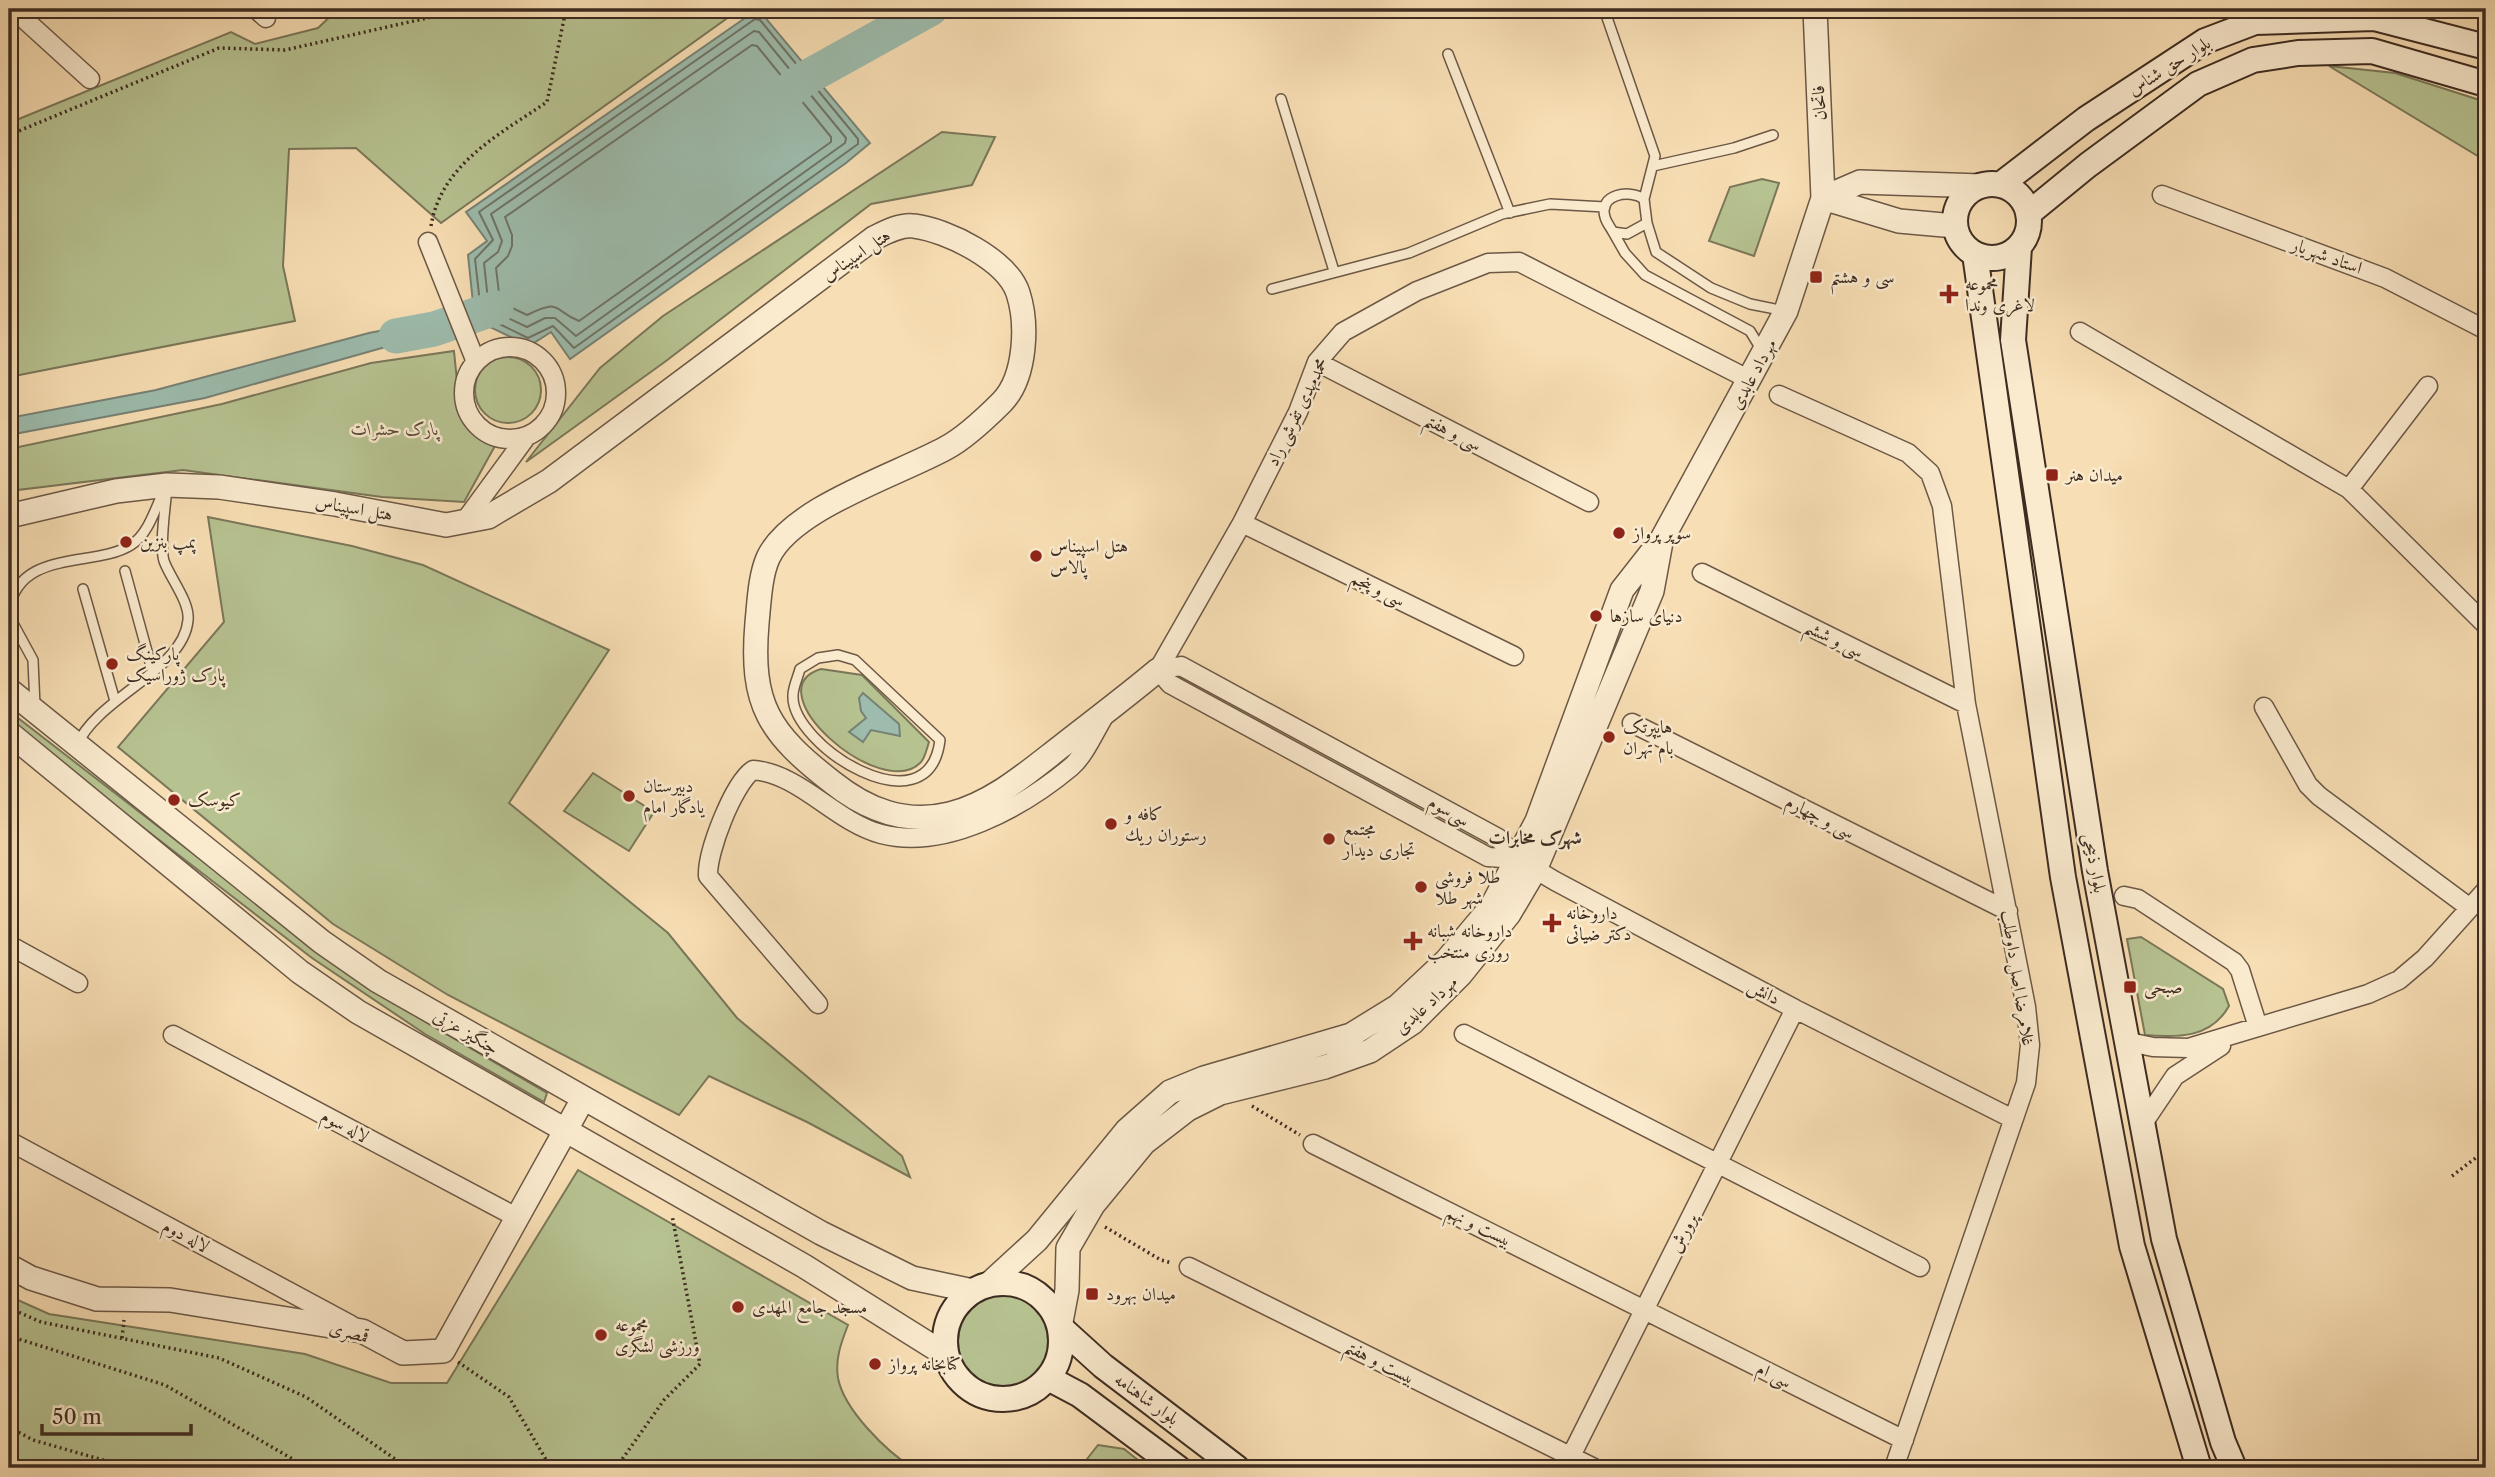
<svg xmlns="http://www.w3.org/2000/svg" width="2495" height="1477" viewBox="0 0 2495 1477" font-family="'Libre Caslon Text',Amiri,serif">
  <rect width="100%" height="100%" fill="#f8deb4"/>
  <filter id="stains"><feTurbulence type="fractalNoise" baseFrequency=".00286" numOctaves="4"/><feColorMatrix values="0 0 0 0 .2 0 0 0 0 .09 0 0 0 0 .02 0 0 0 .5 -.17"/></filter>
  <radialGradient id="worn" r=".72"><stop offset=".6" stop-color="#630" stop-opacity="0"/><stop offset="1" stop-color="#630" stop-opacity=".3"/></radialGradient>
  <path fill="#b7c291" stroke="#7a7759" stroke-width="2" d="M338,9H740L441,223L356,148L289,149L283,266L295,321L9,377V123L231,32L255,44L318,28Z
    M2329,66L2395,73L2486,102V161Z
    M942,132L995,137L972,185L871,204L666,361L526,462L600,368L663,316Z
    M1762,179L1779,183L1754,256L1709,241L1730,187Z
    M454,351L459,401L468,425L496,444L464,502L382,497L183,470L9,491V449L222,404L371,363Z
    M475 390a33 33 0 1 1 66 0a33 33 0 1 1-66 0Z
    M208,517L352,546L423,565L609,650L509,803L668,933L737,1018L902,1156L910,1177L807,1122L709,1076L679,1115L448,995L333,924L118,747L224,622Z
    M821,669L862,675L929,742C927,748 925,758 921,762C882,804 752,690 821,669Z
    M9,711L315,948L419,1018L547,1093L544,1102L425,1034L312,958L9,724Z
    M593,773L654,812L629,851L564,811Z
    M2141,937L2223,989L2229,1006C2211,1038 2178,1038 2145,1035L2127,939Z
    M578,1170L848,1325C841,1343 835,1359 838,1378C844,1410 887,1452 913,1468H9V1296L49,1314L305,1354L391,1383H447Z
    M958 1342a47 47 0 1 1 94 0a47 47 0 1 1-94 0Z
    M1098,1445L1124,1449L1148,1468H1080Z"/>
  <path fill="#9dbcad" stroke="#778275" stroke-width="2" d="M758,9L870,143L846,163L570,359L551,332L529,346L484,324L472,330L461,311L473,303L468,255L487,241L466,212Z
    M906,9H960L884,53L870,29Z
    M440,319L445,338L396,344L205,398L9,435V418L156,390L369,333Z
    M863,693L899,724L900,736L871,730L863,742L849,732L866,718L861,711L859,698Z"/>
  <g fill="none" stroke-linecap="round" stroke-linejoin="round">
    <path stroke="#6e7467" stroke-width="2" d="M908,9L905,17L882,31L886,42L946,9
      M755,19L760,20L858,139V144L574,348L553,326L528,338L487,318L474,319L472,313L480,303L475,259L493,240L479,212Z
      M754,31L759,32L846,138L845,143L576,336L555,318H545L527,327L489,309L484,263L498,252L502,241L491,214Z
      M752,45L757,46L831,137V142L579,321C552,310 562,298 527,315L500,302L496,268L508,256L512,246V235L505,217Z"/>
    <path stroke="#9dbcad" stroke-width="35" d="M774,102L804,79L930,9
      M396,336L434,329L496,308"/>
    <g stroke="#6c5846" stroke-width="12">
      <path id="service" d="M1604,9L1655,156L1644,199
        M1448,54L1510,213
        M1281,99L1334,271
        M1653,166L1734,148L1773,135
        M1647,223L1627,234L1613,232C1611,228 1606,222 1605,217C1598,194 1630,189 1644,199L1647,223L1656,252L1711,288L1750,304L1785,311
        M1613,232L1625,253L1645,275L1750,331L1761,349
        M1272,289L1409,253L1502,214L1550,204L1605,207
        M125,571L153,673
        M83,589L115,701
        M9,610C19,548 95,568 131,545C149,534 156,506 165,488
        M9,616L33,660L35,707
        M838,655L855,660L940,740C929,833 790,745 793,695C793,687 798,677 800,669L818,658Z
        M77,745C98,697 184,670 188,620C190,602 170,578 164,561C159,544 166,505 167,486"/>
    </g>
    <g stroke="#6c5846" stroke-width="21">
      <path id="minor" d="M13,9L90,79
        M256,9L266,18
        M2162,195L2385,278L2486,330
        M428,242L476,362
        M2080,332L2349,489L2486,625
        M464 393a46 46 0 1 1 92 0a46 46 0 1 1-92 0Z
        M1317,362L1589,502
        M1779,395L1908,453L1930,473L1942,506L1966,704L2026,1007L2030,1045L2026,1083L1894,1468
        M2349,489L2428,386
        M464,522L527,436
        M1242,523L1514,656
        M1702,573L1966,704
        M1158,670L1181,666L1498,838L1518,859L1555,881L1795,1009L2013,1119
        M1158,670L1242,523L1298,412L1317,362L1343,332L1417,291L1488,263L1519,262L1750,380
        M1158,670L1170,684L1488,857L1518,859
        M2264,707L2308,785L2319,796L2470,908
        M1632,723L2008,911
        M2124,896L2138,899L2234,962L2240,970L2258,1027
        M9,945L78,983
        M818,1004L708,876C707,852 733,784 753,770C801,774 834,821 881,834C945,851 1023,807 1071,767C1084,756 1094,733 1103,718
        M1464,1034L1920,1267
        M173,1035L518,1218
        M2129,1042L2153,1047L2188,1048L2368,994L2399,980L2425,958L2486,890
        M2144,1122L2175,1076L2221,1046
        M9,1141L351,1325
        M1313,1144L1904,1440
        M1189,1267L1594,1468
        M1570,1458L1795,1009"/>
    </g>
    <g stroke="#6c5846" stroke-width="26">
      <path id="tertiary" d="M1823,198L1860,182L1982,186
        M1823,198L1899,221L1955,226
        M9,516L116,491L167,485L219,487L335,504L446,525L488,517L549,481L874,238C886,232 901,224 914,226C947,230 1007,260 1018,293C1028,324 1026,377 1002,402C986,418 965,438 946,448C897,475 791,508 768,558C760,576 759,603 757,623C750,705 769,733 832,782C867,810 905,825 950,814C993,803 1028,772 1063,745C1095,720 1127,696 1158,670
        M9,690L322,942L378,981L821,1233L912,1278L973,1291
        M9,733L300,972L358,1012L804,1266L946,1355
        M9,1266L31,1278L97,1299L170,1300L362,1331L403,1353L443,1351L583,1099
        M989,1284L1037,1240L1127,1130L1170,1092L1204,1078L1351,1035L1398,1006L1446,961L1492,906L1537,821L1622,590L1662,539L1786,311L1823,198L1815,9
        M1060,1327L1067,1290L1068,1248L1093,1205L1144,1143L1188,1109L1220,1093L1325,1067L1370,1051L1412,1023L1461,974L1509,914L1535,870L1652,591L1661,542"/>
    </g>
    <g stroke="#3e2c21" stroke-width="28">
      <path id="secondary" d="M1955 221a37 37 0 1 1 74 0a37 37 0 1 1-74 0Z
        M2000,185L2086,119L2205,41L2255,22L2374,18L2486,47
        M2028,214L2088,165L2198,84L2253,60L2298,53L2372,51L2486,84
        M2019,247L2013,340L2095,871L2164,1239L2223,1442L2234,1468
        M1975,254L2063,877L2132,1246L2199,1468
        M945 1341a58 58 0 1 1 116 0a58 58 0 1 1-116 0Z
        M1060,1327L1103,1366L1237,1468
        M1048,1378L1080,1395L1178,1468"/>
    </g>
    <path stroke="#3e2c21" stroke-width="3.5" stroke-dasharray="2 3.5" stroke-linecap="butt" d="M9,135L219,48L285,50L467,9
      M431,226C441,164 500,134 547,102L566,9
      M1252,1106L1300,1135
      M2452,1176L2486,1150
      M1105,1227L1161,1260L1172,1263
      M9,1308L41,1322L219,1358L306,1397L408,1468
      M9,1336L165,1385L308,1468
      M122,1338L124,1320
      M458,1362L509,1397L551,1468
      M9,1427L33,1440L131,1468
      M616,1468L664,1400L700,1364L672,1215"/>
    <use href="#service" stroke="#faeace" stroke-width="9"/>
    <use href="#minor" stroke="#faeace" stroke-width="18"/>
    <use href="#tertiary" stroke="#faeace" stroke-width="23"/>
    <use href="#secondary" stroke="#faeace" stroke-width="24"/>
  </g>
  <g fill="#8f2418" stroke="#faeace" stroke-width="2.5">
    <rect x="1809" y="270" width="14" height="14" rx="3.5"/>
    <path d="M1945.5 283.5h7v7h7v7h-7v7h-7v-7h-7v-7h7z"/>
    <rect x="2045" y="468" width="14" height="14" rx="3.5"/>
    <circle cx="1619" cy="533" r="7"/>
    <circle cx="126" cy="542" r="7"/>
    <circle cx="1036" cy="556" r="7"/>
    <circle cx="1596" cy="616" r="7"/>
    <circle cx="112" cy="664" r="7"/>
    <circle cx="1609" cy="737" r="7"/>
    <circle cx="629" cy="796" r="7"/>
    <circle cx="174" cy="800" r="7"/>
    <circle cx="1111" cy="824" r="7"/>
    <circle cx="1329" cy="839" r="7"/>
    <circle cx="1421" cy="887" r="7"/>
    <path d="M1548.5 912.5h7v7h7v7h-7v7h-7v-7h-7v-7h7z"/>
    <path d="M1409.5 930.5h7v7h7v7h-7v7h-7v-7h-7v-7h7z"/>
    <rect x="2123" y="980" width="14" height="14" rx="3.5"/>
    <rect x="1085" y="1287" width="14" height="14" rx="3.5"/>
    <circle cx="738" cy="1307" r="7"/>
    <circle cx="601" cy="1335" r="7"/>
    <circle cx="875" cy="1364" r="7"/>
  </g>
  <g text-anchor="middle" stroke-width="5" stroke-linejoin="round" paint-order="stroke">
    <g font-size="18" fill="#3e2c21" stroke="#faeace">
      <text transform="translate(2169 66) rotate(-32)" y="6">بلوار حق شناس</text>
      <text transform="translate(1819 103) rotate(-93)" y="6">فاتحان</text>
      <text transform="translate(856 255) rotate(-34)" y="6">هتل اسپیناس</text>
      <text transform="translate(2327 256) rotate(20)" y="6">استاد شهریار</text>
      <text transform="translate(1753 374) rotate(-61)" y="6">مهرداد عابدی</text>
      <text transform="translate(1297 412) rotate(-64)" y="6">محمدمهدی تفرشی راد</text>
      <text transform="translate(1453 432) rotate(27)" y="6">سی و هفتم</text>
      <text transform="translate(354 508) rotate(10)" y="6">هتل اسپیناس</text>
      <text transform="translate(1378 589) rotate(26)" y="6">سی و پنجم</text>
      <text transform="translate(1834 639) rotate(26)" y="6">سی و ششم</text>
      <text transform="translate(1449 811) rotate(29)" y="6">سی‌سوم</text>
      <text transform="translate(1820 817) rotate(27)" y="6">سی و چهارم</text>
      <text transform="translate(2095 863) rotate(80)" y="6">بلوار ذبیحی</text>
      <text transform="translate(2018 978) rotate(81)" y="6">غلامرضا اصل داوطلب</text>
      <text transform="translate(1764 992) rotate(28)" y="6">دانش</text>
      <text transform="translate(1426 1005) rotate(-42)" y="6">مهرداد عابدی</text>
      <text transform="translate(466 1032) rotate(30)" y="6">چنگیز عزتی</text>
      <text transform="translate(345 1126) rotate(28)" y="6">لاله سوم</text>
      <text transform="translate(1479 1226) rotate(26)" y="6">بیست و نهم</text>
      <text transform="translate(1683 1233) rotate(-63)" y="6">پرورش</text>
      <text transform="translate(186 1236) rotate(28)" y="6">لاله دوم</text>
      <text transform="translate(349 1332) rotate(15)" y="6">قمصری</text>
      <text transform="translate(1380 1362) rotate(27)" y="6">بیست و هفتم</text>
      <text transform="translate(1774 1375) rotate(27)" y="6">سی ام</text>
      <text transform="translate(1147 1399) rotate(36)" y="6">بلوار شاهنامه</text>
    </g>
    <g font-size="18" fill="#3e2c21" stroke="#faeace" text-anchor="start">
      <text x="1830" y="283">سی و هشتم</text>
      <text x="1965" y="290">محموعه<tspan x="1965" dy="21">لاغری وندا</tspan></text>
      <text x="2066" y="481">میدان هنر</text>
      <text x="1633" y="539">سوپر پرواز</text>
      <text x="140" y="548">پمپ بنزین</text>
      <text x="1050" y="552">هتل اسپیناس<tspan x="1050" dy="21">پالاس</tspan></text>
      <text x="1610" y="622">دنیای سازها</text>
      <text x="126" y="660">پارکینگ<tspan x="126" dy="21">پارک ژوراسیک</tspan></text>
      <text x="1623" y="733">هایپرتک<tspan x="1623" dy="21">بام تهران</tspan></text>
      <text x="643" y="792">دبیرستان<tspan x="643" dy="21">یادگار امام</tspan></text>
      <text x="188" y="806">کیوسک</text>
      <text x="1125" y="820">كافه و<tspan x="1125" dy="21">رستوران ريك</tspan></text>
      <text x="1343" y="835">مجتمع<tspan x="1343" dy="21">تجاری دیدار</tspan></text>
      <text x="1435" y="883">طلا فروشی<tspan x="1435" dy="21">شهر طلا</tspan></text>
      <text x="1566" y="919">داروخانه<tspan x="1566" dy="21">دکتر ضیائی</tspan></text>
      <text x="1427" y="937">داروخانه شبانه<tspan x="1427" dy="21">روزی منتخب</tspan></text>
      <text x="2144" y="993">صبحی</text>
      <text x="1106" y="1300">میدان بهرود</text>
      <text x="752" y="1313">مسجد جامع المهدی</text>
      <text x="615" y="1331">مجموعه<tspan x="615" dy="21">ورزشی لشگری</tspan></text>
      <text x="889" y="1370">کتابخانه پرواز</text>
    </g>
    <g font-size="18" font-style="italic" fill="#564a37" stroke="#faeace">
      <text x="395" y="435">پارک حشرات</text>
    </g>
    <g font-size="19" font-weight="bold" fill="#3e2c21" stroke="#faeace">
      <text x="1535" y="844">شهرک مخابرات</text>
    </g>
  </g>
  <rect width="2495" height="1477" fill="none" stroke="#f8deb4" stroke-width="35"/>
  <rect x="10" y="10" width="2474" height="1456" fill="none" stroke="#3e2c21" stroke-width="3.5"/>
  <rect x="18" y="18" width="2460" height="1442" fill="none" stroke="#3e2c21" stroke-width="2"/>
  <path d="M42 1424v10h149v-10" fill="none" stroke="#3e2c21" stroke-width="3.5"/>
  <text x="52" y="1424" font-size="21" fill="#3e2c21" stroke="#faeace" stroke-width="5" paint-order="stroke">50 m</text>
  <rect width="100%" height="100%" filter="url(#stains)"/>
  <rect width="100%" height="100%" fill="url(#worn)"/>
</svg>
